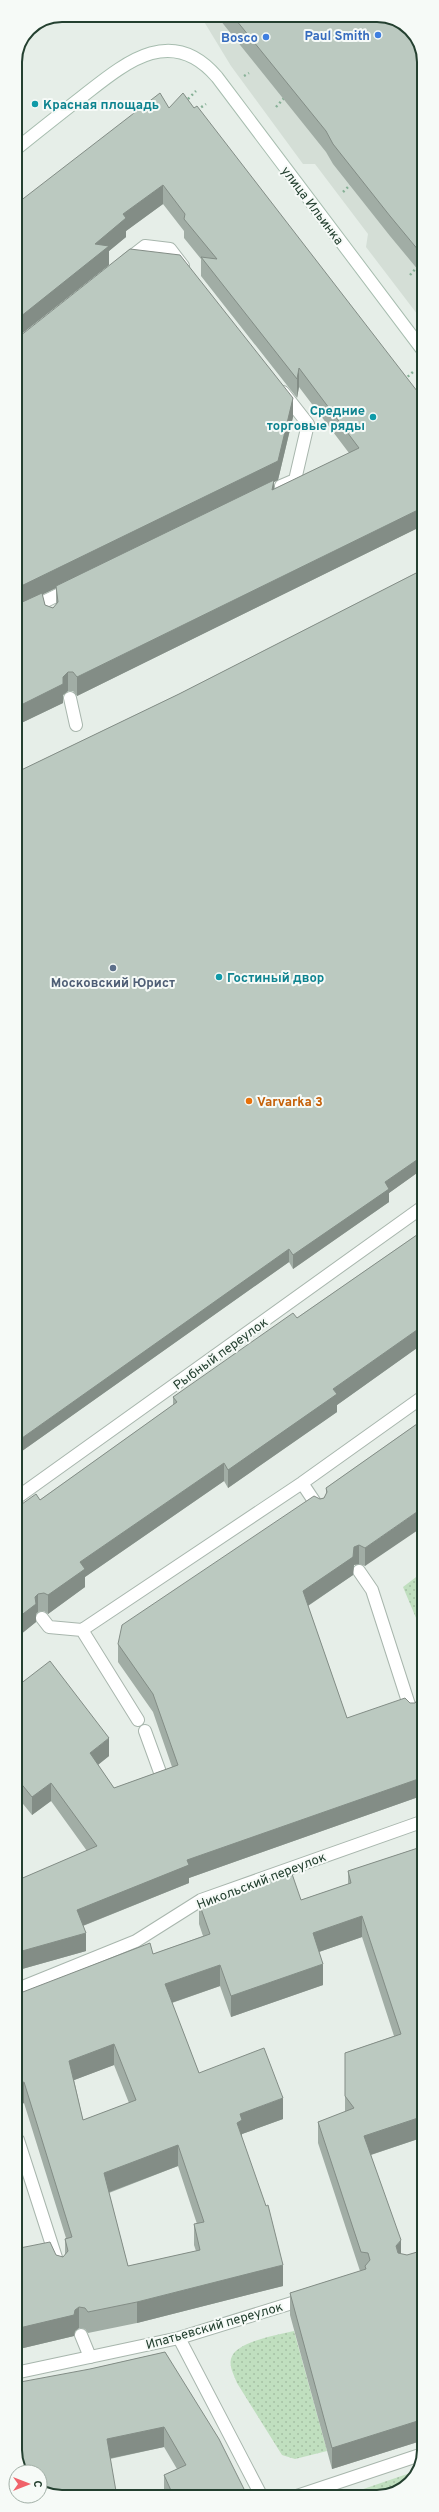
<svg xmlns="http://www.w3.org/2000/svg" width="439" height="2512" viewBox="0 0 439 2512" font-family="Overpass,sans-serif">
  <defs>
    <pattern id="grass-dots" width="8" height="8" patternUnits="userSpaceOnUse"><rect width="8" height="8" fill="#c0dfbf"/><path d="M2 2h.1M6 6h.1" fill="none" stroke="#a5c0a4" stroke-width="1.8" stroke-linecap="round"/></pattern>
  </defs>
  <rect width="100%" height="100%" fill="#e6eee8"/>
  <path fill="#d4ded6" d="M200,15H383L424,56V323L366,247L368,234L315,164H303L231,66Z"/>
  <path fill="url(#grass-dots)" d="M424,1571V1637L403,1587Z
    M294,2331L327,2451L295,2459L282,2455L237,2383C234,2375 229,2367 231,2359C235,2341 279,2335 294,2331Z
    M416,2471L412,2481L383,2497H340Z"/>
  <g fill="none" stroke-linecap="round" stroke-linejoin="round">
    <g stroke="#a8b6ad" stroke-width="14">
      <path id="lane" d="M127,260L145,246L170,249L183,266
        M281,486L295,480L308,424L283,392
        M15,616L70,589
        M70,698L76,725
        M302,1483L320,1510
        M359,1571L372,1590L412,1714
        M42,1618L49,1627L82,1630L302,1483L424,1396
        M82,1630L138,1720
        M145,1731L161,1775
        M15,2142L18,2140L60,2270
        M81,2335L90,2357
        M294,2497L423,2454"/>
    </g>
    <g stroke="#a8b6ad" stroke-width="14">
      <path id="street" d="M15,1499L424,1206
        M15,1990L136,1941L201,1900L424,1821
        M179,2338L262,2497
        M15,2373L179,2338L305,2299"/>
    </g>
    <g stroke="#a7bdaf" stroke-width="14">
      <path id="secondary" d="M15,150C37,132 60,114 83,96C124,64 171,23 217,77L424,352"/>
    </g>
    <path stroke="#87b197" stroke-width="2.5" stroke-dasharray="2 3" stroke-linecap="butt" d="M244,76L249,73
      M188,99L196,91
      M276,107L285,97
      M197,110L206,104
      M343,192L351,184
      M410,275L418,266
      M404,380L414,371"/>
    <use href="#lane" stroke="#fff" stroke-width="12"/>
    <use href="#street" stroke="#fff" stroke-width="12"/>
    <use href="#secondary" stroke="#fff" stroke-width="12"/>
  </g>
  <path fill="#a1ada5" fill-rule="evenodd" d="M216,15H383L424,56V277L390,236L333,164L326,152Z
    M169,108L424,400V525L77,696L73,691H68L63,695V703L15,726V205ZM163,204L184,231V238L201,259V276L297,398L299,387L349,453L274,489V482L278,480L293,417L19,336L109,265V251L126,237V231ZM56,588V605L53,608L45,605L42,594Z
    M424,569V1168L389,1193V1202L293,1269L289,1262L15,1456V773L179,694Z
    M424,1230V1343L337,1405V1412L228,1488L224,1481L85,1577V1587L48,1614L44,1611L38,1612L36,1614V1622L15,1639V1509L40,1500L173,1405V1397L297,1318Z
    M424,1419L365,1566L359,1564L354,1565L353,1575L308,1606L347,1718L410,1703H415L424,1692V1795L189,1878V1883L83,1926L86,1951L15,1971V1891L18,1890V1880L87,1851L51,1801L32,1815L15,1794V1688L109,1756L98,1765L114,1788L172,1767L153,1712L118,1662V1644L320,1499L324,1498L326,1494V1488Z
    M424,1846V2137L371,2155L401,2254L407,2255L424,2250V2440L332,2469L290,2315V2293L360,2271L318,2143V2122L345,2112V2053L394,2036L362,1937L319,1952L323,1985L231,2017L220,1986L172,2003L199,2073L283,2119L242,2134V2138L283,2286L137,2323L88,2333L85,2329L79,2328L75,2331L74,2336L15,2350V2249L56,2255L63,2257L65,2255V2239L66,2238L24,2103L15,2107V1995L153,1954L203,1936L199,1924V1903L301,1900L348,1884V1871ZM114,2065L129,2103L83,2120L74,2080ZM178,2166L197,2224H194V2245L196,2251L128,2266L109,2193Z
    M165,2352L248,2497H165L164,2495V2475L177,2469L164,2447L110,2459L90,2369Z"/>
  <path fill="#838d86" d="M20,49V54L18,64L15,69V61Z
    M163,185V204L126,231V237L109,251V265L15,339V321L95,244L123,214Z
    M299,368V387L297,398V379Z
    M293,398V417L278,480L274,482V499L272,490L273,482L15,608V589Z
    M424,507V525L77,696V677Z
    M68,672V691L63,695V703L15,726V708L63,677Z
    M424,1155V1168L389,1193V1202L293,1269V1255L385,1182Z
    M289,1249V1262L15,1456V1443Z
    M424,1325V1343L337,1405V1412L228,1488V1470L333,1389Z
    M224,1463V1481L85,1577V1587L48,1614V1595L80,1562Z
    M424,1507V1526L365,1566V1548Z
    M359,1545V1564L354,1565L353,1575L303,1609V1591L354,1547Z
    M38,1594V1612L36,1614V1622L15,1639V1620Z
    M109,1738V1756L90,1771V1753Z
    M424,1777V1795L189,1878V1883L77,1928V1910L187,1860Z
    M51,1783V1801L32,1815V1797Z
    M362,1916V1937L313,1954V1933Z
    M86,1933V1951L15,1971V1953Z
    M323,1964V1985L231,2017V1996Z
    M220,1965V1986L165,2005V1984Z
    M114,2044V2065L69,2082V2061Z
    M24,2082V2103L15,2107V2085Z
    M283,2098V2119L242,2134V2141L237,2123L240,2114Z
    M424,2116V2137L364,2157V2136Z
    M178,2145V2166L104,2194V2173Z
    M401,2240V2261L396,2246Z
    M283,2265V2286L137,2323V2302Z
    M79,2307V2328L75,2331L74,2336L15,2350V2329L75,2310Z
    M424,2419V2440L332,2469V2448Z
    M164,2427V2447L107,2459V2439Z"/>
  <path fill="#bbc9c0" stroke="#838d86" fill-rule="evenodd" d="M232,15H383L411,29L424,56V257L390,216L333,144L326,131Z
    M160,93L169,108L183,93L194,108L197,106L424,400V507L77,677L73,672H68L63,677V684L15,708V604H18L42,593L45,605L53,608L58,602L56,586L274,480L272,490L359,448L299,368L297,379L201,257L217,259L184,219L185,214L163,185L123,214L126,218L95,244L109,246L15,321V205Z
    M130,249L180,255L293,398L278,461L15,589V337L20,336Z
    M424,569V1155L385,1182L389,1189L293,1255L289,1249L15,1443V773L179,694Z
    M424,1230V1325L333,1389L337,1394L228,1470L224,1463L80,1562L85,1569L48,1595L44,1593L38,1594L35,1597L36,1604L15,1620V1509L36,1494L40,1500L177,1402L173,1397L293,1313L297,1318Z
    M424,1419V1507L365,1548L359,1545L354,1547L353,1557L303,1591L347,1718L405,1698L410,1703H415L419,1698V1693L424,1692V1777L187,1860L189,1865L77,1910L86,1933L15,1953V1891L22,1888L18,1880L97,1846L51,1783L32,1797L15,1776V1688L50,1661L109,1738L90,1753L114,1788L178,1765L153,1694L118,1644L122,1625L314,1496L320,1499L324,1498L327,1492L326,1488Z
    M424,1846V2116L364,2136L401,2240L396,2246L398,2253L407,2255L424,2250V2419L332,2448L290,2293L366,2269L365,2266L370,2260L368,2253L361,2252L318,2122L354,2108L345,2096V2053L401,2034L362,1916L313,1933L323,1964L231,1996L220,1965L165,1984L199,2073L264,2048L283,2098L240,2114L242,2120L237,2123L266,2206L268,2205L283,2265L137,2302L88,2312L85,2308L79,2307L75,2310L74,2315L15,2329V2249L50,2242L56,2255L63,2257L68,2251L65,2239L72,2237L24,2082L15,2085V1995L150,1943L153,1954L210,1934L199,1903L291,1871L301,1900L351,1883L348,1871ZM114,2044L136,2100L83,2120L69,2061ZM178,2145L204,2222L194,2224L200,2250L128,2266L104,2173Z
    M165,2352L219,2439L248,2497H174L164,2475L186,2465L164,2427L107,2439L117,2497H56L40,2489V2472H23L15,2456V2383L90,2369Z
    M413,2480L412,2481L391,2493L390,2487Z"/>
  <g fill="#3f7fe0" stroke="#f6faf7" stroke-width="1.5">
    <circle cx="378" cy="35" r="4"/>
    <circle cx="266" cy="37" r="4"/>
  </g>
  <g fill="#0f9aa8" stroke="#f6faf7" stroke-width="1.5">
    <circle cx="35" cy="104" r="4"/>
    <circle cx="373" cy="417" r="4"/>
    <circle cx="219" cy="977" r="4"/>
  </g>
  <circle fill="#5c6f8a" stroke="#f6faf7" stroke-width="1.5" cx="113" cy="968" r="4"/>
  <circle fill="#e8710a" stroke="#f6faf7" stroke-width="1.5" cx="249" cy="1101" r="4"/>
  <g text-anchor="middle" stroke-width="4" stroke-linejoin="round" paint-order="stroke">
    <g font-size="13" font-weight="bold" fill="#366cbe" stroke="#f6faf7" text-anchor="end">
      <text x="370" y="40">Paul Smith</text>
      <text x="258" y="42">Bosco</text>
    </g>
    <g font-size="13" font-weight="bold" fill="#0d838f" stroke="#f6faf7" text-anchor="start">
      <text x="43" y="109">Красная площадь</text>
      <text x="365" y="415" text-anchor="end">Средние<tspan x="365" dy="15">торговые ряды</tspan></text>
      <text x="227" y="982">Гостиный двор</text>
    </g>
    <g font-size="13" fill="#244030" stroke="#f6faf7">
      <text transform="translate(313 205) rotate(53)" y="5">улица Ильинка</text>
      <text transform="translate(220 1353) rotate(-36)" y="5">Рыбный переулок</text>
      <text transform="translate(261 1880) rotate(-21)" y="5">Никольский переулок</text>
      <text transform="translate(214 2325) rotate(-16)" y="5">Ипатьевский переулок</text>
    </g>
    <g font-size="13" font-weight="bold" fill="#4e5e75" stroke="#f6faf7">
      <text x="113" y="987">Московский Юрист</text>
    </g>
    <g font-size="13" font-weight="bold" fill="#c56008" stroke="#f6faf7" text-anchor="start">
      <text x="257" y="1106">Varvarka 3</text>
    </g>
  </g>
  <path d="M0 0H439V2512H0ZM62 22H377A40 40 0 0 1 417 62V2450A40 40 0 0 1 377 2490H62A40 40 0 0 1 22 2450V62A40 40 0 0 1 62 22Z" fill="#f6faf7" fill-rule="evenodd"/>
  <path fill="none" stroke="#244030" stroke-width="2" d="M62 22H377A40 40 0 0 1 417 62V2450A40 40 0 0 1 377 2490H62A40 40 0 0 1 22 2450V62A40 40 0 0 1 62 22Z"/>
  <g transform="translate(28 2484) rotate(90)"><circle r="19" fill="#f6faf7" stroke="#a2b0a7"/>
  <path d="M0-3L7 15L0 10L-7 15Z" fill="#f0626a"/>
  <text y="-6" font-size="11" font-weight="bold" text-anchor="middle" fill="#244030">С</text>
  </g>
</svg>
